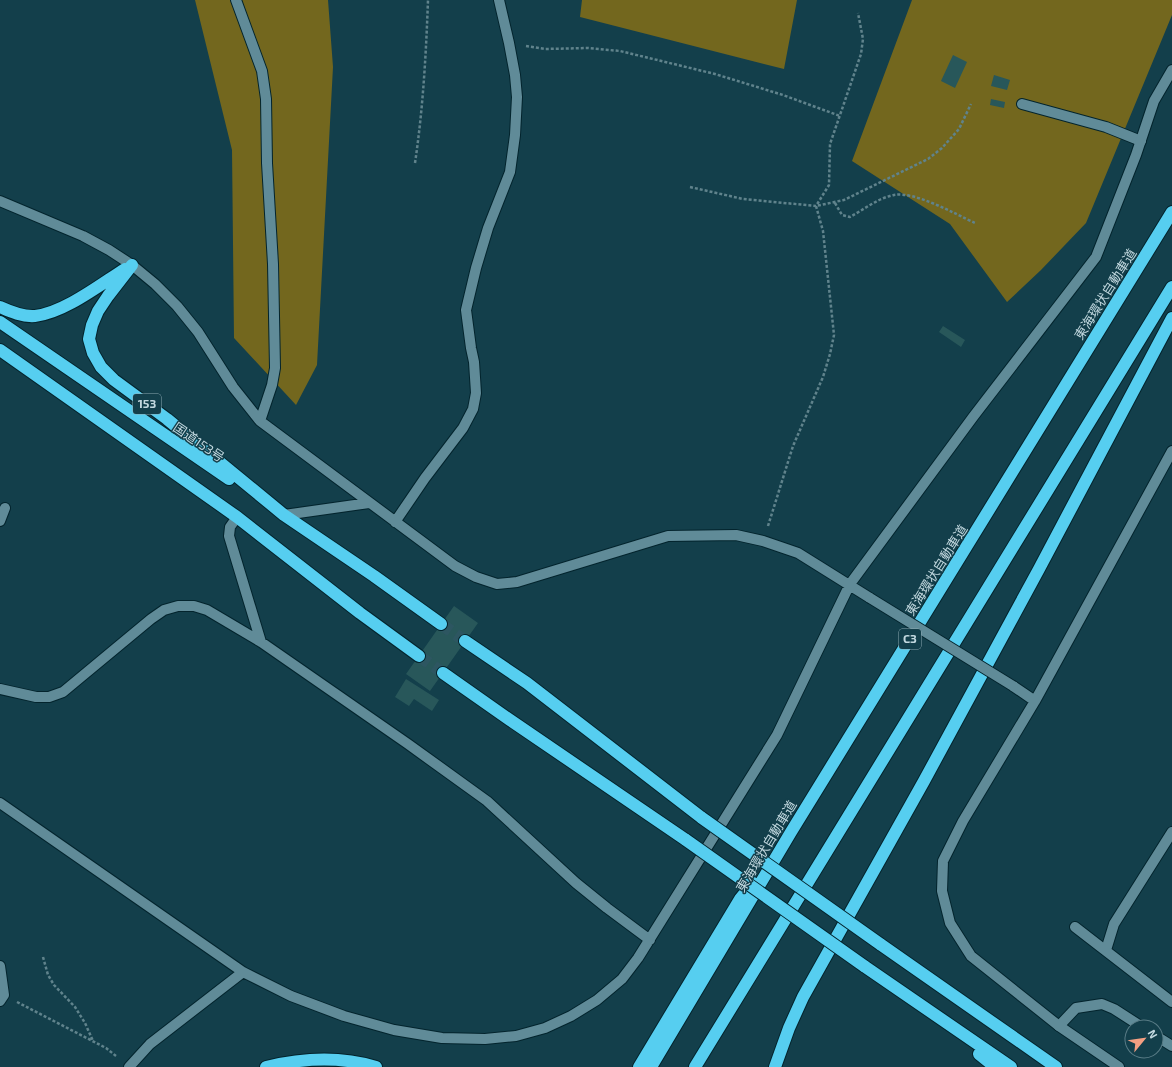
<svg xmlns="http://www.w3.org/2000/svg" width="1172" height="1067" viewBox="0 0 1172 1067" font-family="'Exo 2','Noto Sans JP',sans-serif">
  <rect width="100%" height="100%" fill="#133f4b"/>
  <path fill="#73671e" d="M195,0H328L333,67L317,365L296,405L234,338L232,150Z
    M582,0H797L784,69L580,17Z
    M912,0H1172V15L1086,223L1041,270L1007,302L950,224L852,161Z"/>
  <path fill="#28575a" d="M953,55L967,62L955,88L941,81Z
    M994,75L1010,80L1007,90L991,86Z
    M991,99L1005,102L1004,108L990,105Z
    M943,326L965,340L961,347L939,332Z
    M454,606L478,623L430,691L406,674Z
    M406,679L439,700L432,711L414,699L409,706L395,697Z"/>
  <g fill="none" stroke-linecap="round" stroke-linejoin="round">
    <path stroke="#2d5661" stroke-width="12" stroke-dasharray="12 6" stroke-linecap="butt" d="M441,624L465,641
      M419,656L443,673"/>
    <g stroke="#03242d" stroke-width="12">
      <path id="lane" d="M1022,104L1106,127L1141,141
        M0,521L5,508
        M1075,927L1172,1002
        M1106,950L1114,924L1172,832
        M1059,1026L1076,1008L1102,1004L1114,1009L1142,1027
        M1156,1036L1172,1046"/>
    </g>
    <g stroke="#03242d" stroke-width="12">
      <path id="street" d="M236,0L262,71L266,99L267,163L273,264L275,368L272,385L260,421
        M0,201L83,236L109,250L132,265L155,284L177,306L198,332L233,387L260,421L455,566L476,577L497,584L517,582L668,536L736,535L763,541L798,553L870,598
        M284,515L369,503
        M237,517L230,527L229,536L261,642
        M395,522L425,478L463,428L473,409L476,393L474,362L471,348L466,310L476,268L488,228L510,172L515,135L517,97L515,75L509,43L499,0
        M1013,686L1035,701L963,821L943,861L942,891L950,923L971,956L1059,1026L1119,1067
        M0,689L36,697H49L63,692L151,619L164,610L178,606H194L207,610L261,642L408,744L487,801L576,883L607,908L650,940
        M1035,701L1172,451
        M0,803L243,972L291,996L344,1016L394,1030L442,1038L485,1039L516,1036L545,1028L571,1016L597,1000L622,979L638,958L777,735L850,584L973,417L1096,257L1136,155L1154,101L1172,70
        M0,966L4,995L0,1001
        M129,1067L150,1044L243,972"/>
    </g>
    <g stroke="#03242d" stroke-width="14">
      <path id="highway" d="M132,265L108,296L98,311L92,325L89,339L93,353L101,367L114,380L167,419L284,515L374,576L441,624
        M0,307C11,312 23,317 35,316C64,313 101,284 125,269
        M0,322L229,479
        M0,350L237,517L360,613L419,656
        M465,641L527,683L702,818
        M443,673L510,720L686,840
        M880,944L1056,1067
        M864,966L1011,1067
        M979,1054L995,1067
        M266,1067C303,1058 340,1056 376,1067
        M639,1067L740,899L753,883
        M651,1067L791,832L1172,212
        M695,1067L1172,287
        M775,1067L789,1028L803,997L924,781L1039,569L1172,318"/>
    </g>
    <path stroke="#60838c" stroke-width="2.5" stroke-dasharray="3 2" stroke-linecap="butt" d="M526,46L545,49L588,48L620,51L715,74L783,95L840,116
      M415,163C423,109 426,55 428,0
      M690,187L743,199L816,206L829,185L830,144L861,54L863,39L858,13
      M835,203L842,215L850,217C863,210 878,198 894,195C915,191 955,214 975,223
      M768,526L793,446L823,377L830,354L834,335L823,231L816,206L844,200L928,159L942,148L959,129L971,104
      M43,957L48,975L54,985L75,1007L85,1023L93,1041
      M17,1002L106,1048L116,1056"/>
    <use href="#lane" stroke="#608b98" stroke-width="10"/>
    <use href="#street" stroke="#608b98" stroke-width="10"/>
    <use href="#highway" stroke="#56cef0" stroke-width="12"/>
    <g stroke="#03242d" stroke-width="12" stroke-linecap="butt">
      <path id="street-bridge" d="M870,598L1013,686"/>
    </g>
    <g stroke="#03242d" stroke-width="14" stroke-linecap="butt">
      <path id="highway-bridge" d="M702,818L880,944
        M686,840L864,966"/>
    </g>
    <use href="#street-bridge" stroke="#608b98" stroke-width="10"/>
    <use href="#highway-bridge" stroke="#56cef0" stroke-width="12"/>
  </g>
  <g text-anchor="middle" stroke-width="3" stroke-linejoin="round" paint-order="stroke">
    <g fill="#133f4b" stroke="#8eaab3" stroke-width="1">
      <rect x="133" y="394" width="28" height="20" rx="3"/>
      <rect x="899" y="629" width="22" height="20" rx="3"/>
    </g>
    <g font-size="12" font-weight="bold" fill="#c2d8df">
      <text x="147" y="408">153</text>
      <text x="910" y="643">C3</text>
    </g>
    <g font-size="13" fill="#c2d8df" stroke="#133f4b">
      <text transform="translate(1105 294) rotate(-58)" y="5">東海環状自動車道</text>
      <text transform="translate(199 442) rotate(34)" y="5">国道153号</text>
      <text transform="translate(936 570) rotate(-58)" y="5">東海環状自動車道</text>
      <text transform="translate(766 846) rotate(-59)" y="5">東海環状自動車道</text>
    </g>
  </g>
  <g transform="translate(1144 1039) rotate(61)"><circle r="19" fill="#133f4b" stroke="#597c86"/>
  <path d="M0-3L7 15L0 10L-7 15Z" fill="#f39f82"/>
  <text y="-6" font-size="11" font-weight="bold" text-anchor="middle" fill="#c2d8df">N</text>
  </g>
</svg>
